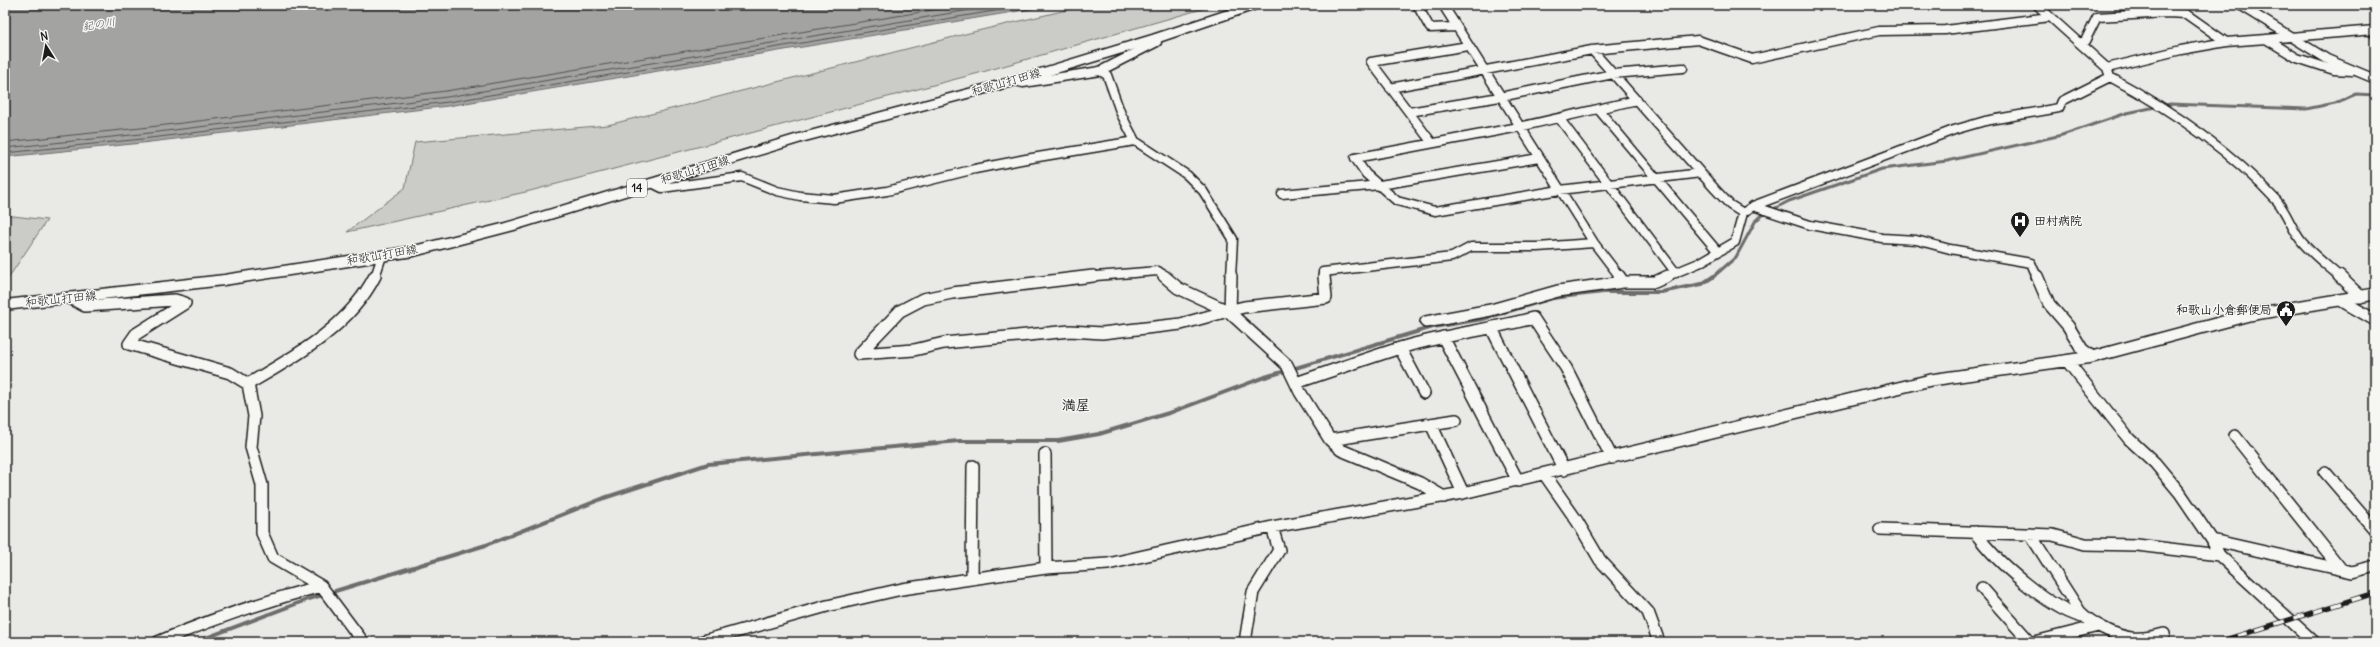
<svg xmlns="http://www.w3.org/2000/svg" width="2380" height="647" viewBox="0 0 2380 647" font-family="Delius,'Klee One',sans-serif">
  <rect width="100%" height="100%" fill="#e9e9e5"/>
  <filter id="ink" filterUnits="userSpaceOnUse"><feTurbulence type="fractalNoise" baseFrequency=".025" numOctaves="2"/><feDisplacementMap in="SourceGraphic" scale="8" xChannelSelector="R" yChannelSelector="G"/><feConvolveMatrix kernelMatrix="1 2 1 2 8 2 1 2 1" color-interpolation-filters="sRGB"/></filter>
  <g filter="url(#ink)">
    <path fill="#cbcbc7" stroke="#747472" d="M1088,5H1216L979,73L530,191L347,232L405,188L415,142L608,125L973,32Z
      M5,215L47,220L5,283Z"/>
    <path fill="#a3a3a1" stroke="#6d6d6c" d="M5,5H1055L448,106L142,143L5,157Z"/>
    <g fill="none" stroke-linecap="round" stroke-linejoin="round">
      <path stroke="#525251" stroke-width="1" d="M5,142L141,128L446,91L963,5
        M5,148L141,134L447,97L1000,5
        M5,153L142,139L448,102L1030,5"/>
      <path stroke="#6d6d6c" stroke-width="3" d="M2365,33L2375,39
        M1713,277L1736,257L1756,220L1766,213L1789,201L1882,169L1947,161L2062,135L2127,113L2170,104L2306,109L2335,103L2356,94L2375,95"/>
      <path stroke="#6d6d6c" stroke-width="4" d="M195,642L309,599L486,545L604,498L708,464L959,441H1058L1099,434L1172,412L1265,377L1433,327L1483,319L1552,298L1603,292H1661L1702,284L1714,276"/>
      <g stroke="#1c1c1c" stroke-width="11">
        <path id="street-far1" d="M1417,5L1430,28L1456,27
          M1443,5L1594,243L1620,277
          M2037,5L2107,68L2110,77C2172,110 2229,149 2277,201C2287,213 2292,230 2302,242C2313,255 2328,266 2340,277
          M2157,5L2168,13L2186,14L2226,42L2266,39L2297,58L2334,70L2352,71
          M2240,5L2327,59L2375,79
          M2266,39L2375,30
          M2079,43L2085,41L2097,17L2168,13
          M1592,50L1715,189L1730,205L1743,213
          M2107,68L2181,50L2226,42
          M1100,71L1107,75L1121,114L1135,141L1187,175L1203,191L1233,239L1231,277
          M1015,81L1023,83L1100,71L1157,42V38
          M1390,88L1592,50L1698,40L1752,59L1879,31L1945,30L2050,17
          M1637,100L1519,127L1355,158L1366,174L1397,201L1435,211L1560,190L1701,173
          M1598,109L1718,252
          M1409,112L1500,97L1613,74L1683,68
          M1559,118L1676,273
          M1432,143L1371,62L1468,46
          M652,183L662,188L742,177L777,191L800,196L834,199L887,191L975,169L1026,159L1135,141
          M1282,194L1380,185L1539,158
          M1753,206L1810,225L1882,238L1916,240L1950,249L2031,263L2037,277
          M375,277L382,256
          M1083,277L1158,271L1166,277
          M1324,277L1323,272L1452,257L1471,247H1537L1594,243
          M1665,277L1699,263L1735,242L1743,213L1753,206L1954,130L1985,121L2059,108L2062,101L2110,77"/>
      </g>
      <g stroke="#1c1c1c" stroke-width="14">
        <path id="street" d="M1093,276L952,293L923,299L900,311L859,354L914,350L944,343L1070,331L1102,333L1181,324L1228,311
          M1164,276L1178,288L1228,311
          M1619,276L1623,282
          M2037,276L2049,304L2068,326L2082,349L2092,357
          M2339,276L2361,297
          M70,298L85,306L175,300L185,303L136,334L129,344L230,373L248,384
          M2342,301L2375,320
          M1228,311L1287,365L1300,392L1330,440L1341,450L1420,483L1444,497
          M1228,311L1244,307L1326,298L1324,276
          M1230,312L1231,276
          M1426,322L1491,310L1558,291L1623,282H1655L1668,276
          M1492,329L1564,470
          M1443,337L1518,481
          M1400,348L1424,393
          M2068,362L2129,439L2155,463L2180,493L2212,540L2219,555L2314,642
          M1296,383C1331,371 1365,359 1400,348C1443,335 1489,330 1533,318L1566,368L1612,458
          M1431,424L1463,493
          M2235,436L2341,569
          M1330,440L1456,420
          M1045,454L1046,568
          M2325,472L2375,530
          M1545,475L1577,521L1600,560L1648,612L1659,642
          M1880,529L2053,535L2085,544L2137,545L2219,555
          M1975,532C1995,561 2052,612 2087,618
          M2030,534L2080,612C2087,619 2095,624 2103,628C2125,640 2140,641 2164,634
          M2212,540L2352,572L2375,566
          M972,577L973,466
          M1982,588L2030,642
          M158,642C212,619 265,601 321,586
          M363,642L321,586L273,558L262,533V485L251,447L254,416L248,384C296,356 349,327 375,276
          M700,642L827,606L902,589L1046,568L1108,564L1272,527L1463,493L1931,380L2092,357L2249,315L2375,294
          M1245,642L1253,592L1279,550L1272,527
          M2035,642L2098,626"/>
      </g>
      <g stroke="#1c1c1c" stroke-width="3">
        <path id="primary" d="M1243,5H1261L1259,8L1162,41L1020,84L805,141L514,230L414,256L224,285L5,310V300L224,275L414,246L502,224L795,135L1010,78L1152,35Z"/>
      </g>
      <use href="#street-far1" stroke="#f6f6f2" stroke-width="8"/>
      <use href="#street" stroke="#f6f6f2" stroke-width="11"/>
      <use href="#primary" fill="#f6f6f2" fill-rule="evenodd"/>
      <g stroke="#1c1c1c" stroke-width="5">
        <path id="rail" d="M2218,642L2375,593"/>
      </g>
      <use href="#rail" stroke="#f6f6f2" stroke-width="3.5" stroke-dasharray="10" stroke-linecap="butt"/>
    </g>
  </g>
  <defs>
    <g id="hospital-pin" transform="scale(1)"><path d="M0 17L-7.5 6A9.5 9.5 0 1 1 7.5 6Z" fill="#1c1c1c" stroke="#f6f6f2"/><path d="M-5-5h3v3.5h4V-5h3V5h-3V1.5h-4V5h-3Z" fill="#fff"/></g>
    <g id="civic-pin" transform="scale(1)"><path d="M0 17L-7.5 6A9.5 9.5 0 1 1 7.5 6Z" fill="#1c1c1c" stroke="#f6f6f2"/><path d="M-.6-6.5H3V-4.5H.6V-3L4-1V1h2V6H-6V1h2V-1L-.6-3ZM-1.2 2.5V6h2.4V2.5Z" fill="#fff"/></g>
  </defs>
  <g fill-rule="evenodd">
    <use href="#hospital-pin" x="2020" y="221"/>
    <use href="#civic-pin" x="2286" y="310"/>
  </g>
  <g text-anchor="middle" stroke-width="3" stroke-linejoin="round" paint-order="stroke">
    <g font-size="11" font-style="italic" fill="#525251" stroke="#f6f6f2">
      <text transform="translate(99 24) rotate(-9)" y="4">紀の川</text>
    </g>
    <rect fill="#f6f6f2" stroke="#5d5d5c" stroke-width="1" x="627" y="179" width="20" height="18" rx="3"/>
    <g font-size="11" font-weight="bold" fill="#1c1c1c">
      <text x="637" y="192">14</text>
    </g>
    <g font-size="12" fill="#1c1c1c" stroke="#f6f6f2">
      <text transform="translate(1006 82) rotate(-16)" y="4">和歌山打田線</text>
      <text transform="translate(695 170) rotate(-17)" y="4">和歌山打田線</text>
      <text transform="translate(382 255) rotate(-10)" y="4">和歌山打田線</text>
      <text transform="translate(61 299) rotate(-6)" y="4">和歌山打田線</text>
    </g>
    <g font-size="12" font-weight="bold" fill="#1c1c1c" stroke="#f6f6f2" text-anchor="start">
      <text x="2034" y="225">田村病院</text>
      <text x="2272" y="314" text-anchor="end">和歌山小倉郵便局</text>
    </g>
    <g font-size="14" font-weight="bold" fill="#1c1c1c" stroke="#f6f6f2">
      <text x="1076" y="410">満屋</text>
    </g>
  </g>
  <rect width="2380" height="647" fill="none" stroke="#f6f6f2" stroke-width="20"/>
  <rect x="10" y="10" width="2360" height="627" fill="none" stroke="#1c1c1c" stroke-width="1.5" filter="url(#ink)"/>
  <g transform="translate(46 46) rotate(349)" stroke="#f6f6f2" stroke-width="3" paint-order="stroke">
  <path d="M0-3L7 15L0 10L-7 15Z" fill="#1c1c1c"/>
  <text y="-6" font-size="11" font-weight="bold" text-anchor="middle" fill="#1c1c1c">N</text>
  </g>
</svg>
